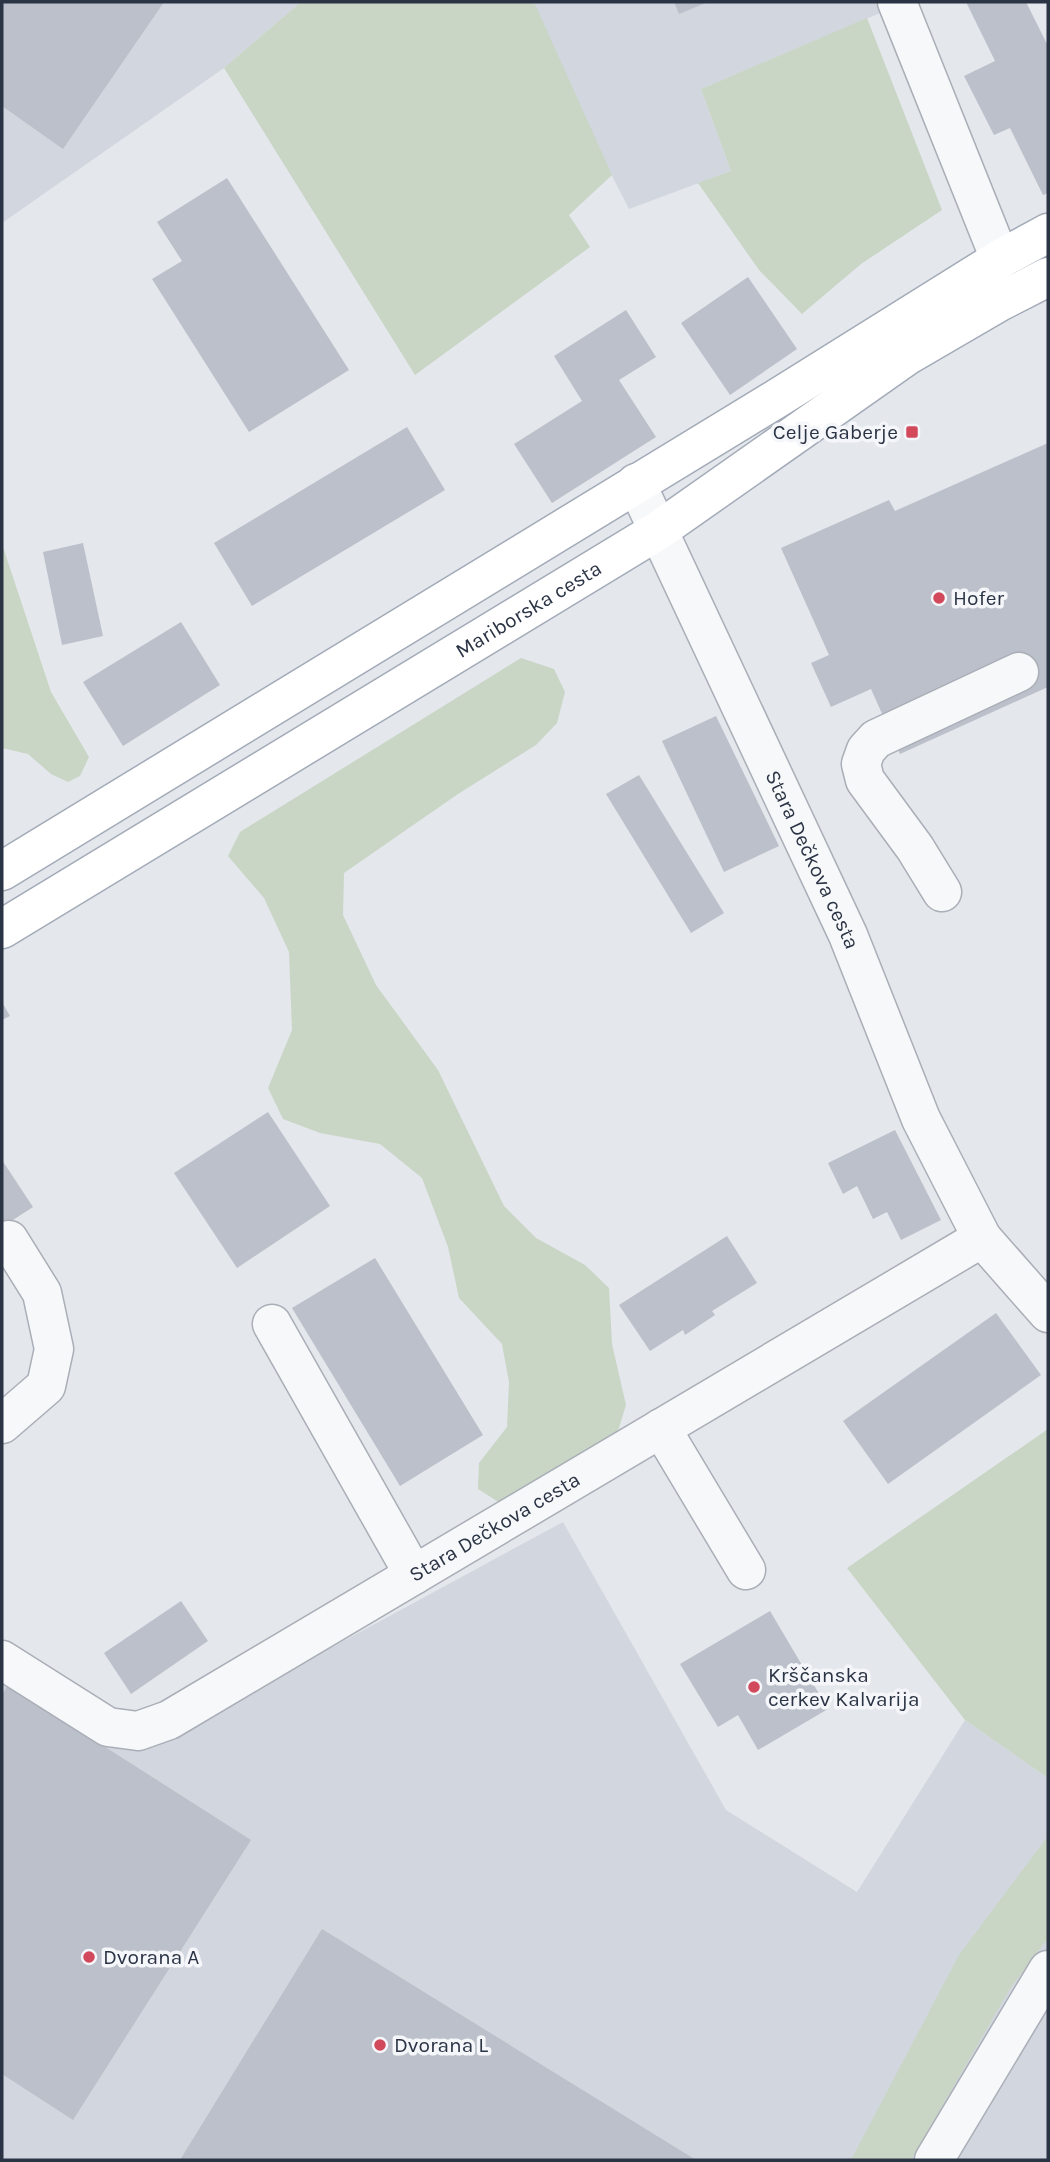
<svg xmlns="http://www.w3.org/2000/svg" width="1050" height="2162" viewBox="0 0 1050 2162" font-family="Karla,sans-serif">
  <rect width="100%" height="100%" fill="#e4e7ec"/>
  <path fill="#d2d6de" d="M2,2H301L224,68L2,223Z
    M533,2H906L701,89L731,171L629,209L587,127Z
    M563,1522L726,1810L857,1892L965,1720L1048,1778V2160H2V1678L161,1740Z"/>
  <path fill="#c9d6c5" d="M301,2H534L612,175L569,215L590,247L415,375L224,68Z
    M867,18L942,210L861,264L802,314L759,270L698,183L731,171L701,89Z
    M2,544L51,692L89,757L80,776L68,782L51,774L28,754L2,748Z
    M521,658L554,669L565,692L557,723L536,745L458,794L344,873L343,915L376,985L438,1070L504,1206L536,1238L585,1265L609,1288L612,1344L626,1405L618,1431L576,1465L500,1503L478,1489L479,1463L507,1427L509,1382L502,1344L459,1298L448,1247L422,1178L380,1144L320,1133L283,1119L268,1088L292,1030L289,952L264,898L228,856L240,832Z
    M1048,1429V1778L965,1720L847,1568Z
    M1048,1836V1938L1011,1987L911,2160H851L959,1955Z"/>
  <path fill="#bbc0ca" d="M2,2H164L63,149L2,106Z
    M674,2H708L679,14Z
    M966,2H1026L1048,46V193L1043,195L1010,128L994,135L964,76L995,61Z
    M227,178L349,370L249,432L152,279L182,261L157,222Z
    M748,277L797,349L730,395L681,323Z
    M626,310L656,357L619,380L656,437L552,503L514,444L582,401L554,356Z
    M407,427L445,490L252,606L214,543Z
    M1048,443V687L900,754L871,689L831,707L811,663L829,655L781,548L889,500L895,511Z
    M83,543L103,636L62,645L43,552Z
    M181,622L220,685L123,746L83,682Z
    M716,716L779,846L724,872L662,741Z
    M639,775L724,913L691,933L606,794Z
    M2,1002L10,1016L2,1020Z
    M268,1112L330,1206L237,1268L174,1173Z
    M895,1130L941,1220L901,1240L887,1212L873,1219L857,1186L843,1194L828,1163Z
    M2,1160L33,1207L2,1227Z
    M727,1236L757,1283L712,1311L715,1315L685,1335L683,1330L650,1351L619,1305Z
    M375,1258L483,1435L400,1486L292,1308Z
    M996,1313L1041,1375L888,1484L843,1421Z
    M181,1601L208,1641L131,1694L104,1653Z
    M770,1611L828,1709L758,1750L738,1715L718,1727L680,1664Z
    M8,1685L251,1840L73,2120L2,2074V1695Z
    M322,1929L696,2160H180Z"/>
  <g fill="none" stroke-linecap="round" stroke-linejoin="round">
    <g stroke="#a9aeb7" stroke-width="41">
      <g id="minor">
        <path d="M897,2L1000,259"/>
        <path id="s1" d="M636,483L848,935L921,1119L982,1238L1048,1313"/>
        <path d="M942,892L915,848L865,780L861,764L866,750L876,739L1019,672"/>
        <path d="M272,1324L414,1575"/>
        <path d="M2,1424L46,1386L54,1349L42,1293L9,1240"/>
        <path d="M661,1428L746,1570"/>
        <path id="s2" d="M2,1660L108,1727L138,1731L169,1720L982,1238"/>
        <path d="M934,2160L1048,1970"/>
      </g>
    </g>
    <g stroke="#a3abb8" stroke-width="41">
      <g id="major">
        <path d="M2,871L776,399L1000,259L1048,233"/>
        <path id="s3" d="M2,929L659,530L908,355L999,302L1048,277"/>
      </g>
    </g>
    <use href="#minor" stroke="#f7f8fa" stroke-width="38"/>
    <use href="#major" stroke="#fff" stroke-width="38"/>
  </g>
  <g fill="#d1495b" stroke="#f4f6f9" stroke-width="2.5">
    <rect x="905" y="425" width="14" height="14" rx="3.5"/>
    <circle cx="939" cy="598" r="7"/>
    <circle cx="754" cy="1687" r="7"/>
    <circle cx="89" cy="1957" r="7"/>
    <circle cx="380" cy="2045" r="7"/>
  </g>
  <g text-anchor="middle" stroke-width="7" stroke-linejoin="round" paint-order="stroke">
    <g font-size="21" fill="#2b3445" stroke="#f4f6f9" text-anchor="start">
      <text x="898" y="439" text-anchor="end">Celje Gaberje</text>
      <text x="953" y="605">Hofer</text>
      <text x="768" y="1682">Krščanska<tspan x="768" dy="24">cerkev Kalvarija</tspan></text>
      <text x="103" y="1964">Dvorana A</text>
      <text x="394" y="2052">Dvorana L</text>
    </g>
    <g font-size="21" fill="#2b3445" stroke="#f4f6f9">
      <text dy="7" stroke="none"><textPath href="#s3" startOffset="616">Mariborska cesta</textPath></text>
      <text dy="7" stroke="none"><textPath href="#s1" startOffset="416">Stara Dečkova cesta</textPath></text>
      <text dy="7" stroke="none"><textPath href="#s2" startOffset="567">Stara Dečkova cesta</textPath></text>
    </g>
  </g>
  <rect width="1050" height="2162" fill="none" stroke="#2b3445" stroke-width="7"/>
</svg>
